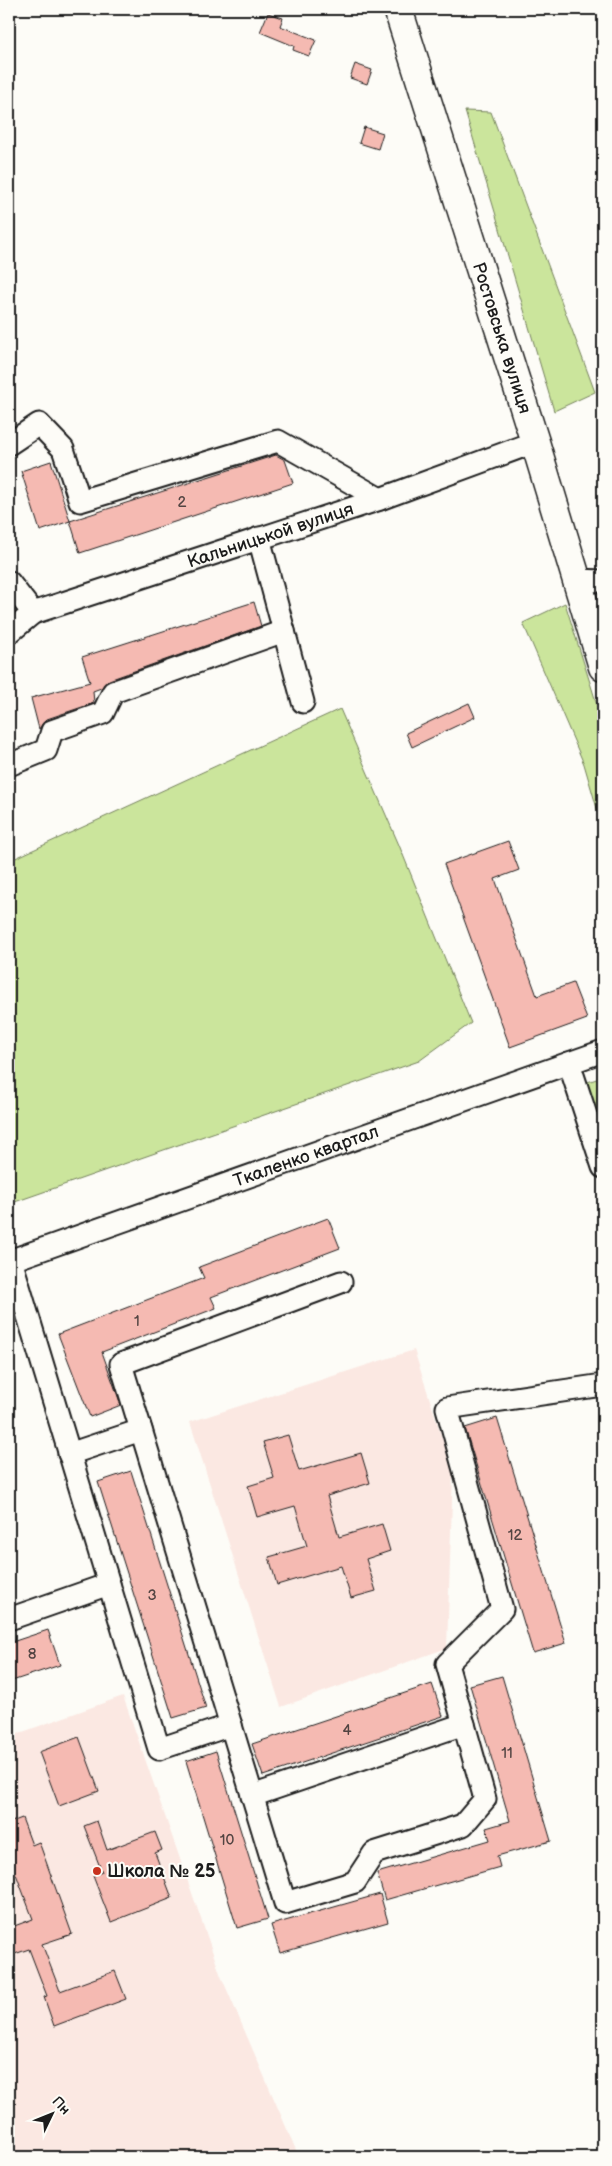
<svg xmlns="http://www.w3.org/2000/svg" width="612" height="2166" viewBox="0 0 612 2166" font-family="'Balsamiq Sans',sans-serif">
  <rect width="100%" height="100%" fill="#fdfcf7"/>
  <filter id="ink" filterUnits="userSpaceOnUse"><feTurbulence type="fractalNoise" baseFrequency=".02" numOctaves="2"/><feDisplacementMap in="SourceGraphic" scale="10" xChannelSelector="R" yChannelSelector="G"/><feConvolveMatrix kernelMatrix="1 2 1 2 8 2 1 2 1" color-interpolation-filters="sRGB"/></filter>
  <g filter="url(#ink)">
    <path fill="#fbe8e2" d="M414,1350L453,1472L447,1648L281,1707L190,1422Z
      M123,1696L221,1976L299,2157H9V1766L11,1765L17,1734Z"/>
    <path fill="#cbe59c" stroke="#74805c" d="M465,111L491,112L595,392L554,411Z
      M565,603L603,724V829L584,764L523,623Z
      M340,709L399,845L471,1023L419,1061L9,1204V861Z
      M603,1077V1147L581,1084Z"/>
    <path fill="#f5bab2" stroke="#1c1c1c" d="M268,13L283,18L280,26L316,40L309,56L293,50L294,46L260,32Z
      M355,64L372,70L367,84L350,78Z
      M364,127L383,133L378,149L359,143Z
      M276,455L285,460L293,483L80,553L70,521Z
      M51,461L70,521L40,531L21,471Z
      M254,602L261,626L109,680L101,688L93,691L94,703L47,719L43,723L39,729L31,698L90,682L82,657Z
      M469,703L475,717L412,747L406,733Z
      M508,841L519,870L495,879L537,996L573,983L587,1019L510,1047L444,864Z
      M328,1218L340,1248L211,1297L216,1308L102,1352L121,1405L90,1417L58,1334L204,1278L199,1267Z
      M497,1418L566,1643L533,1653L465,1428Z
      M288,1435L299,1471L361,1453L370,1483L327,1496L339,1537L382,1524L390,1551L366,1559L376,1591L351,1598L341,1566L277,1585L269,1557L307,1546L295,1506L257,1517L248,1486L274,1478L263,1442Z
      M131,1471L206,1708L173,1718L98,1482Z
      M48,1630L60,1665L9,1682V1643Z
      M502,1676L551,1841L497,1856L500,1867L385,1900L377,1873L490,1840L486,1828L510,1821L470,1685Z
      M432,1684L443,1716L263,1776L252,1744Z
      M79,1737L99,1791L59,1806L39,1752Z
      M216,1751L268,1919L237,1928L186,1761Z
      M22,1818L32,1845L39,1842L72,1934L42,1944L60,1991L115,1971L126,1999L54,2026L44,1997L47,1996L29,1949L9,1956V1928L33,1919L16,1874L9,1877V1823Z
      M97,1821L107,1850L155,1832L162,1850L155,1853L172,1898L111,1922L93,1876L102,1872L84,1826Z
      M380,1894L388,1922L280,1953L271,1925Z"/>
    <g fill="none" stroke-linecap="round" stroke-linejoin="round">
      <g stroke="#1c1c1c" stroke-width="25">
        <g id="minor">
          <path d="M9,444L39,424L63,449L80,501L278,441L380,499"/>
          <path d="M259,538L303,702"/>
          <path d="M576,580L603,581"/>
          <path d="M9,582L33,613"/>
          <path id="s1" d="M9,633L33,613L380,499L535,442"/>
          <path d="M9,765L46,750L52,731L103,713L113,692L284,631"/>
          <path d="M569,1063L603,1167"/>
          <path d="M11,1260L159,1749L231,1725"/>
          <path id="s2" d="M9,1261L603,1051"/>
          <path d="M341,1282L121,1364L285,1903L355,1882L374,1853L463,1825L485,1799L447,1664L502,1609L447,1408L603,1385"/>
          <path d="M69,1454L141,1430"/>
          <path d="M9,1619L109,1584"/>
          <path d="M252,1796L464,1724"/>
        </g>
      </g>
      <g stroke="#1c1c1c" stroke-width="31">
        <g id="highway">
          <path id="s3" d="M398,9L535,442L603,667"/>
        </g>
      </g>
      <use href="#minor" stroke="#fdfcf7" stroke-width="21"/>
      <use href="#highway" stroke="#fdfcf7" stroke-width="28"/>
    </g>
  </g>
  <circle fill="#c8321e" stroke="#fdfcf7" stroke-width="2" cx="97" cy="1871" r="5"/>
  <g text-anchor="middle" stroke-width="4" stroke-linejoin="round" paint-order="stroke">
    <g font-size="15" fill="#524442">
      <text x="182" y="507">2</text>
      <text x="137" y="1326">1</text>
      <text x="515" y="1540">12</text>
      <text x="152" y="1600">3</text>
      <text x="32" y="1659">8</text>
      <text x="347" y="1735">4</text>
      <text x="507" y="1758">11</text>
      <text x="227" y="1845">10</text>
    </g>
    <g font-size="18" fill="#1c1c1c" stroke="#fdfcf7">
      <text dy="6" stroke="none"><textPath href="#s3" startOffset="345">Ростовська вулиця</textPath></text>
      <text dy="6" stroke="none"><textPath href="#s1" startOffset="281">Кальницькой вулиця</textPath></text>
      <text dy="6" stroke="none"><textPath href="#s2" startOffset="315">Ткаленко квартал</textPath></text>
    </g>
    <g font-size="18" font-weight="bold" fill="#1c1c1c" stroke="#fdfcf7" text-anchor="start">
      <text x="107" y="1877">Школа № 25</text>
    </g>
  </g>
  <rect width="612" height="2166" fill="none" stroke="#fdfcf7" stroke-width="30"/>
  <rect x="15" y="15" width="582" height="2136" fill="none" stroke="#1c1c1c" stroke-width="2" filter="url(#ink)"/>
  <g transform="translate(52 2114) rotate(47)" stroke="#fdfcf7" stroke-width="4" paint-order="stroke">
  <path d="M0-4L9 19L0 12L-9 19Z" fill="#1c1c1c"/>
  <text y="-8" font-size="14" font-weight="bold" text-anchor="middle" fill="#1c1c1c">Пн</text>
  </g>
</svg>
